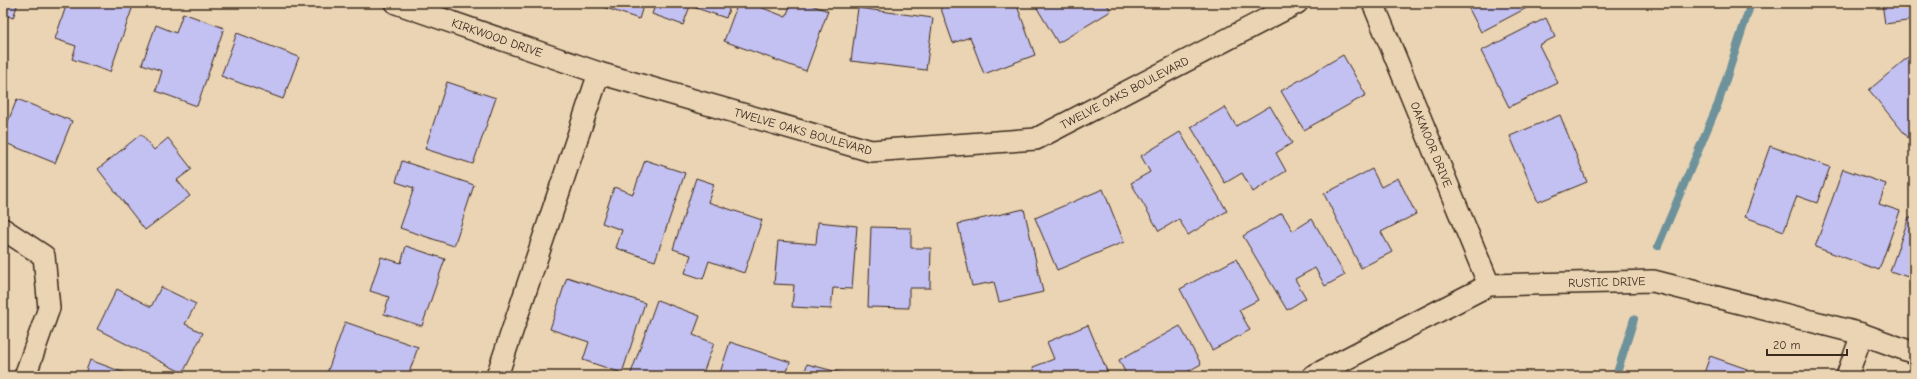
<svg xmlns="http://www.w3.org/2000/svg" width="1917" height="379" viewBox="0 0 1917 379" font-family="'Comic Neue',sans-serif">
  <rect width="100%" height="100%" fill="#ead4b3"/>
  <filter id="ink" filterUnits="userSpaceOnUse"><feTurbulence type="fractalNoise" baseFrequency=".025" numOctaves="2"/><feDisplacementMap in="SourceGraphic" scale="8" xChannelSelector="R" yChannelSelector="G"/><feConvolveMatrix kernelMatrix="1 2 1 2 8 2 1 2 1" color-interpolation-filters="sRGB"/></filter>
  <g filter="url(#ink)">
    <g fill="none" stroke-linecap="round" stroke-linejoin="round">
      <path stroke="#6d929c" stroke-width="8" d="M1658,246L1718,104L1751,3
        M1616,376L1634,319"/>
    </g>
    <path fill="#c3c0f2" stroke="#3b2a1e" d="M3,3H18L13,18L3,14Z
      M67,3H134L110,72L72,59L76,46L55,39Z
      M604,3H644L639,19L603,7Z
      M656,3H731L726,18L690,6L683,25L652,14Z
      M738,3H750L786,17L791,3H806L828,11L806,71L724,41Z
      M947,3H1016L1035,55L984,74L970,37L953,43L940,6Z
      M1034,3H1106L1111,11L1058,43Z
      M1466,3H1536L1481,32Z
      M1882,3H1914V20L1885,24Z
      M858,8L933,18L926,70L851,61Z
      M183,13L224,28L197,106L156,91L162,71L142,64L156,25L176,33Z
      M1546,18L1555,37L1539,45L1558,83L1509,107L1481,51Z
      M237,33L299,57L283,99L221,76Z
      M1914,52V145L1869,90Z
      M1343,55L1366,95L1304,130L1281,91Z
      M447,82L496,98L473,164L425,149Z
      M17,99L72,121L55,163L3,142V134Z
      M1270,106L1292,143L1276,153L1286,171L1253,192L1242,173L1225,183L1191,127L1225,107L1236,126Z
      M1560,115L1587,182L1538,202L1510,136Z
      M1180,132L1227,211L1188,235L1179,219L1159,231L1131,183L1150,172L1141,156Z
      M141,134L154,150L168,138L192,169L177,180L190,196L145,230L98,169Z
      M1770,146L1830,167L1817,203L1797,196L1784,231L1745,217Z
      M645,160L685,173L655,261L616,248L622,230L602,223L614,187L633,194Z
      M402,161L474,185L454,246L400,228L414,188L396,182Z
      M1372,169L1381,187L1398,178L1416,214L1381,232L1392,252L1361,268L1324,194Z
      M1843,169L1886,184L1879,204L1900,211L1879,270L1815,247Z
      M696,178L714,184L708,202L762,220L744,273L709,261L703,279L685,273L691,255L673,249Z
      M1103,189L1124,242L1057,270L1035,218Z
      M1024,209L1043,292L999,302L994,282L972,286L958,224Z
      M1282,213L1293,231L1312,219L1345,275L1325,286L1315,268L1295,279L1306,298L1287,310L1243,236Z
      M1909,217L1914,218V279L1890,271Z
      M818,222L857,226L852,289L833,288L831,309L792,307L794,285L774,284L778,241L816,244Z
      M871,227L911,228V248H931L930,288H909V308L868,307Z
      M406,246L445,259L422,326L384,314L389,297L370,291L381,257L401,263Z
      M1236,259L1258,300L1239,310L1250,330L1212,350L1180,289Z
      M567,277L645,303L622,373L583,360L589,342L550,329Z
      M161,287L196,304L185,324L203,333L183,373L97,329L117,289L151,307Z
      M657,300L700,316L693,335L714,343L702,376H630Z
      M345,322L418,347L408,376H326Z
      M1088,325L1109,376H1036L1033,367L1054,359L1047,342Z
      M1180,326L1201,364L1180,376H1127L1119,360Z
      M730,342L790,362L786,376H719Z
      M1710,356L1747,369L1744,376H1703Z
      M90,360L125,373L124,376H84Z
      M807,364L853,376H804Z
      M1480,370L1484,376H1468Z"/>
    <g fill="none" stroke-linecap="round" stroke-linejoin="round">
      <g stroke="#3b2a1e" stroke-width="24">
        <g id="street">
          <path id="s1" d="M396,3L599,73L871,151L1036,139L1297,3"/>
          <path id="s2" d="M1373,3L1489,285"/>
          <path d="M3,229L44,256L49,308L25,376"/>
          <path d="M497,376L599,73"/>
          <path id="s3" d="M1313,376L1489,285L1653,281L1862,334L1914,353"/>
          <path d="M1847,376L1862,334"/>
        </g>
      </g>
      <use href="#street" stroke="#ead4b3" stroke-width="21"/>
    </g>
  </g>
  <g text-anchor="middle" stroke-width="4" stroke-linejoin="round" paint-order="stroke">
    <g font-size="12" fill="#3b2a1e" stroke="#ead4b3">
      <text dy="4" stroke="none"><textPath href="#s1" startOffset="107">KIRKWOOD DRIVE</textPath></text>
      <text dy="4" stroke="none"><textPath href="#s1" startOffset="763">TWELVE OAKS BOULEVARD</textPath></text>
      <text dy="4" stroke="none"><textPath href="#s1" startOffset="427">TWELVE OAKS BOULEVARD</textPath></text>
      <text dy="4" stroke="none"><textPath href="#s2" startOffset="153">OAKMOOR DRIVE</textPath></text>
      <text dy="4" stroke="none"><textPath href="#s3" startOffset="316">RUSTIC DRIVE</textPath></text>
    </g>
  </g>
  <rect width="1917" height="379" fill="none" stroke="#ead4b3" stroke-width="16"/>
  <rect x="8" y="8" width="1901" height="363" fill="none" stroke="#3b2a1e" stroke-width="1.5" filter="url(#ink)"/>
  <path d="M1767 349v6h80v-6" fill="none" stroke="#3b2a1e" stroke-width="2"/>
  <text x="1773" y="349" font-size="12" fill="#3b2a1e" stroke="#ead4b3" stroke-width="3" paint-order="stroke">20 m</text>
</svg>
